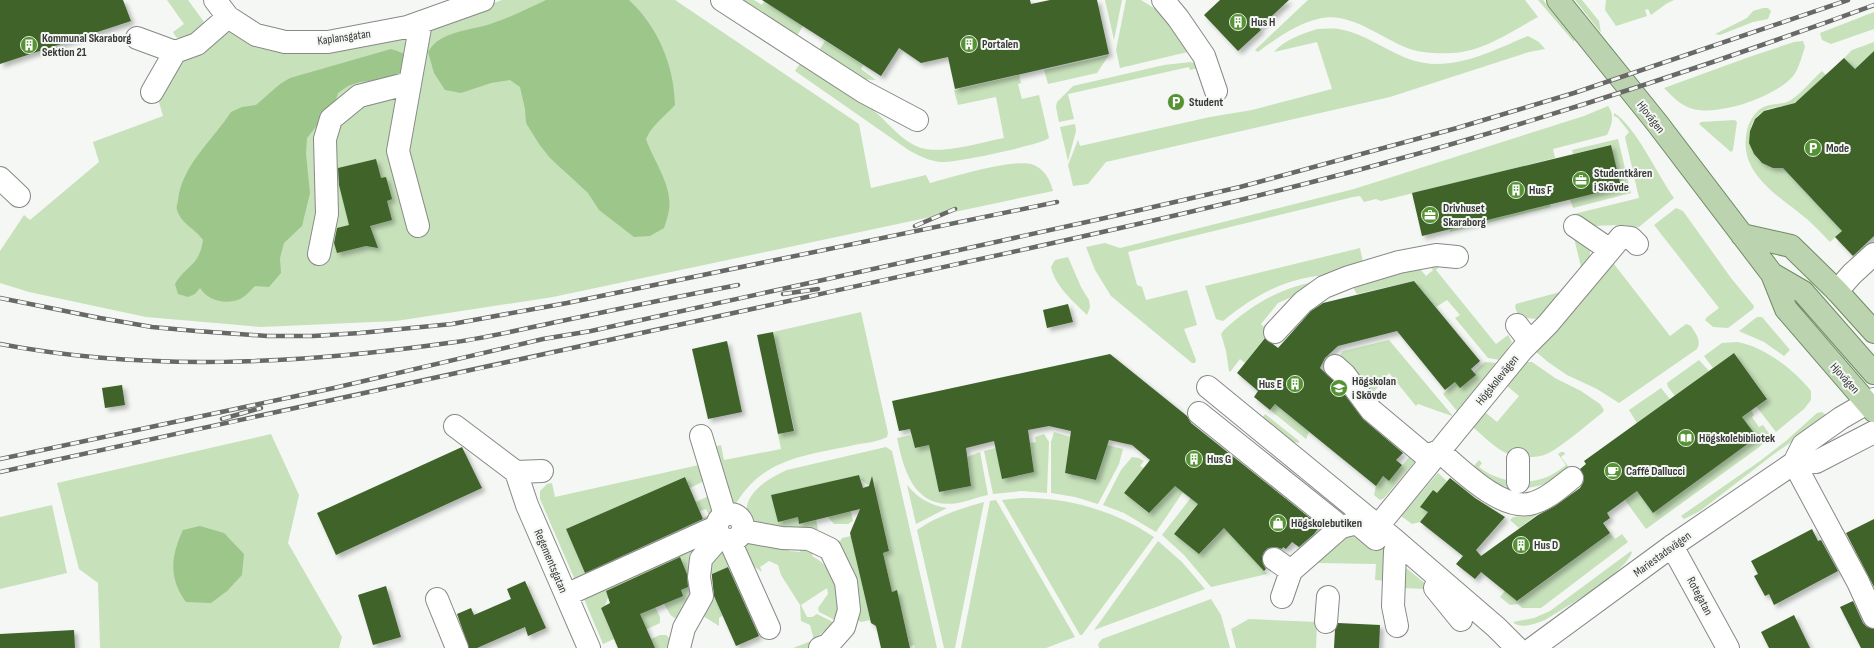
<svg xmlns="http://www.w3.org/2000/svg" width="1874" height="648" viewBox="0 0 1874 648" font-family="'Sofia Sans Condensed',sans-serif">
  <defs>
    <filter id="shadow"><feDropShadow dx="3.5" dy="3.5" stdDeviation="2" flood-color="#0004"/></filter>
  </defs>
  <rect width="100%" height="100%" fill="#f4f7f3"/>
  <path fill="#c7e1bb" d="M167,0H188L204,22V28L183,39L176,37L173,32L184,24Z
    M502,0H675L859,124L871,188L926,175L930,183C952,177 1012,159 1031,164C1044,168 1050,179 1053,191L553,297L396,321L261,327L146,317L29,292L0,283V251L24,215L30,220L99,162L93,142L163,116L158,99L179,61L230,29L259,44L470,12Z
    M742,0H754L762,5L764,1L803,26L795,39Z
    M1105,0H1122L1114,40Z
    M1126,0H1141L1165,15L1192,51L1120,68L1116,50Z
    M1308,0H1525L1538,17C1512,31 1483,52 1452,53C1439,54 1422,53 1410,49C1381,39 1354,13 1322,18C1297,23 1277,38 1258,52L1255,50Z
    M1538,0H1543L1575,38L1574,42Z
    M1575,0H1582L1599,21L1601,33Z
    M1606,0H1674L1666,4L1651,15L1648,9L1645,10L1647,16L1616,26L1605,10Z
    M1763,8H1768L1771,11L1768,19L1753,22L1720,35L1715,34L1747,18L1753,11Z
    M1874,12V29L1831,44L1822,40L1820,33Z
    M1317,29C1324,29 1332,28 1339,29C1363,33 1384,49 1406,58C1448,75 1490,52 1528,36L1539,42L1545,49L1529,52L1390,97L1106,162L1088,184L1073,186L1068,165L1078,140L1080,146L1210,117L1252,110L1332,89L1317,42L1274,52C1284,40 1302,34 1317,29Z
    M825,41L863,65L861,69L876,80L860,79L818,52Z
    M1803,41L1805,47C1802,55 1799,68 1794,75C1776,97 1720,116 1693,109C1681,106 1672,96 1664,88L1749,57L1794,42Z
    M1874,42V51L1855,69L1844,58L1852,50Z
    M1109,55L1097,73L1048,84L1044,70Z
    M803,59C826,76 850,92 872,109C888,122 905,146 926,149C947,153 983,142 1004,138L996,97L958,105L954,90L1019,75L1021,83L1018,84L1022,99L1039,95L1049,138C1041,145 954,163 941,162C929,161 920,156 910,151L795,71Z
    M1191,62L1198,65V68L1190,70L1189,67L1068,94L1074,119L1059,122L1056,107L1057,102L1073,86L1164,65Z
    M1822,71L1826,75C1818,81 1802,100 1794,103C1785,107 1773,106 1764,111C1749,119 1747,137 1753,152C1758,164 1771,168 1783,168L1842,231L1830,242C1823,235 1816,227 1808,220C1782,198 1741,176 1746,137C1747,126 1751,117 1759,110C1768,102 1782,106 1791,100C1802,93 1812,80 1822,71Z
    M1608,106C1615,115 1612,125 1607,135L1553,149L1555,158L1381,201L1376,199L1364,202L1360,196L1353,197L1128,252L1137,285L1142,287L1146,300L1187,290L1197,325L1184,329L1196,360L1195,363H1192L1111,296L1095,270L1086,247L1105,243L1120,248L1354,189L1584,116Z
    M1614,113C1634,124 1659,177 1674,198L1639,227L1619,225L1593,226L1575,218L1574,214L1639,198L1625,137L1629,132L1618,118L1614,116Z
    M1735,120L1737,122L1733,150L1731,152L1699,124L1701,122Z
    M1075,124L1076,131L1068,161L1060,127Z
    M1618,139L1631,193L1573,208L1570,199L1621,187L1610,145L1573,154L1572,150Z
    M1550,204L1551,207L1450,232L1449,229Z
    M1676,208L1683,211L1731,278L1754,306L1753,309L1728,328L1713,327L1705,320L1707,317L1719,308L1654,225Z
    M1574,238L1590,246V258L1583,267H1581Z
    M1360,248L1364,267C1355,270 1346,273 1337,274C1328,276 1319,275 1310,277C1276,283 1249,300 1223,321L1216,319L1205,286Z
    M1068,257L1081,287L1089,300L1090,307L1087,315C1073,301 1055,286 1051,267L1055,260Z
    M1610,259L1670,336L1686,324L1691,326C1695,333 1702,340 1697,349L1619,403L1597,389L1567,375L1548,362L1535,351Z
    M1427,263L1440,266L1436,270L1496,344L1508,335L1512,342L1500,360L1488,358L1455,318L1460,315L1447,300L1436,307L1414,281L1357,294L1352,286L1353,281L1420,269L1426,276L1433,270Z
    M1324,280L1327,281L1278,303L1261,324L1269,332L1245,363L1240,359L1230,372L1229,371L1226,351L1221,334L1224,330C1253,303 1284,286 1324,280Z
    M1560,292L1562,294L1538,319L1525,318L1518,315L1515,307L1516,304Z
    M861,312L888,433L887,437C878,442 864,443 854,445C804,456 760,458 733,509L714,447L721,445L724,460L781,449L778,434L795,431L773,332Z
    M1757,317H1762L1790,350L1784,356L1764,342L1739,331Z
    M1389,340L1452,415V416L1418,404L1416,406L1389,373L1373,393L1357,381L1336,360L1343,351Z
    M1737,342C1765,347 1793,369 1811,391V400L1804,409L1776,432L1756,406L1767,398L1734,353L1713,368L1704,356L1722,343Z
    M1699,360L1709,371L1675,396L1668,387L1667,383Z
    M1485,362L1498,363L1457,411L1443,394L1455,382L1475,374L1474,372Z
    M1527,362H1532L1555,378L1581,391L1600,404L1604,410L1602,413C1589,423 1557,451 1544,455C1532,459 1513,457 1502,451C1491,444 1482,435 1473,427L1486,413L1497,422L1519,396L1507,386Z
    M1661,388L1670,399L1637,423L1629,410Z
    M1275,404L1309,432L1306,439L1270,410Z
    M1751,410L1754,415L1752,417L1759,427L1763,425L1771,436L1758,448L1646,529L1625,500L1637,491L1757,437L1742,417Z
    M1822,412L1826,415L1814,426L1774,454L1700,511L1684,519L1681,516L1760,461L1787,440L1817,413Z
    M1265,414L1299,441V443L1287,441L1261,420Z
    M1054,432L1070,437L1065,473L1096,480L1107,445L1123,449L1119,464L1098,504L1075,497L1051,493V442Z
    M271,434L299,495L288,543L342,637L339,648H100L98,583L79,569L57,483Z
    M1044,434L1049,442L1047,493L1022,491L993,494L984,451L996,448L1034,472L1030,443L1036,442L1035,437Z
    M911,435L915,448L929,445L939,492L971,486L967,457L980,452L988,495C978,497 968,501 958,503C915,510 904,472 897,438Z
    M886,447L892,451L937,648H915L914,645L910,646L897,591L892,592L883,553L889,551L874,484L869,486L861,480L859,475L772,495L778,521L798,517L799,524L816,520L818,529L812,533L748,523C739,496 765,480 787,470Z
    M1561,452H1564L1565,454L1561,457L1571,470C1555,481 1540,488 1521,488V482C1541,481 1551,477 1566,465L1558,454Z
    M1410,456L1419,457L1384,498L1380,500L1374,495L1376,486L1383,476L1389,481Z
    M1132,457L1139,458L1144,461L1140,466L1144,468L1124,493L1148,513L1178,482L1185,489L1156,532L1124,513L1103,505L1121,470Z
    M1479,460L1482,463L1479,467C1490,476 1502,479 1515,482L1514,488C1497,486 1486,478 1472,468Z
    M699,465L708,479L690,488L685,477L566,529L585,573L674,534L677,541L575,580L540,499V491L547,484L552,483L555,497Z
    M1438,473L1447,481L1437,494L1421,507L1428,512L1420,522L1412,524L1401,516Z
    M907,485C918,498 929,505 947,508L916,524Z
    M1565,490L1567,493L1519,528L1510,520L1513,517L1529,516Z
    M713,494L714,514L712,521L704,520L703,518L709,515L706,509L700,511L696,502Z
    M1193,495L1201,500L1174,534L1199,554L1225,527L1267,574L1211,587L1184,555L1162,535Z
    M1021,498C1068,497 1115,511 1154,537L1082,635H1080L1002,500Z
    M996,500L1075,637L1046,648H961L990,501Z
    M984,502L955,648H944L917,530C937,516 960,509 984,502Z
    M52,505L67,573L0,589V517Z
    M843,507L851,512L853,521L848,524H834L828,517Z
    M1358,529L1390,555L1389,581L1375,580L1376,564L1318,563L1317,560Z
    M1610,533L1615,539L1622,534L1628,542L1541,608H1522L1518,604L1510,605L1500,597L1505,591L1518,601Z
    M710,535L695,591L678,619C670,618 668,610 664,604L681,590L692,585L681,560L608,597L605,606L601,608L614,639L603,644L584,599L585,593Z
    M851,536L870,620L861,622L858,620L847,563L838,545L842,538Z
    M741,541L788,545L789,551L800,552L801,546L815,549L812,556C825,563 830,570 834,584L839,583L842,597L836,598L838,609L837,621L819,612L818,608L828,594L827,588L801,605L807,617H812L817,614L835,623L829,635L824,631L815,639L817,645L809,648H793L814,640L810,625L801,621L800,605L781,575L778,565L769,561L760,567L762,572L746,561Z
    M1158,541L1182,562L1205,589L1094,630Z
    M719,547L731,560L728,567L706,577L723,615L719,618V626L700,614L703,575Z
    M1631,551L1632,553C1619,578 1570,604 1545,620C1537,623 1520,630 1513,622L1534,618L1550,611Z
    M1400,563L1427,585L1426,589L1400,588Z
    M1211,599L1221,615L1230,648H1099L1098,644L1102,639Z
    M653,602L660,617V623L641,632L638,609Z
    M1249,619L1317,622L1316,648H1236L1231,629Z
    M660,635H666L670,639L671,648H655L651,639Z"/>
  <path fill="#9dc68a" d="M546,0H629C658,27 674,65 675,105C665,116 652,125 646,139C653,160 673,186 669,210C668,216 666,222 664,228L650,236L634,237L599,210L588,193L550,158L539,144L526,123L525,109L520,87L510,80L491,83L461,93L445,90L434,73L428,52C440,30 472,31 493,23C511,17 529,8 546,0Z
    M391,49C403,53 406,52 407,66L400,73L378,80L360,82L348,86L338,93L335,103L307,138L306,154L310,193L302,226L284,243L280,258L281,273L269,287L255,286C251,290 246,296 240,299C226,305 208,301 200,288L195,294L188,297L178,294L175,284C186,265 199,267 203,240C196,229 181,224 177,210C176,208 177,204 178,201C181,166 213,140 231,112L242,107L256,105L280,84L290,78Z
    M200,526L224,533L244,554L242,575L227,591L211,603L186,602C168,577 171,556 183,530Z"/>
  <path fill="#3f632c" filter="url(#shadow)" d="M0,0H123L131,21L0,64Z
    M762,0H1030L1031,4L1050,0H1097L1109,54L955,89L948,57L921,63L899,48L881,76Z
    M1220,0H1289L1259,28L1261,30L1238,51L1204,15Z
    M1874,51V236L1853,256L1835,237L1842,231L1783,168H1773L1762,163L1754,154L1749,143L1750,131L1755,119L1764,111L1795,103L1844,58L1855,69Z
    M1611,145L1621,187L1422,236L1412,193Z
    M376,159L381,178L386,177L392,199L387,201L392,220L370,226L378,248L366,246L337,253L334,243L337,228L349,225L339,185L338,168Z
    M1414,281L1480,361L1471,369L1476,375L1460,388L1455,382L1445,390L1397,331L1338,346L1325,358L1320,368L1336,383L1363,419L1403,453L1396,460L1402,465L1389,481L1383,476L1376,486L1275,404L1270,410L1254,397L1258,391L1237,373L1265,338L1278,348L1311,311L1323,303Z
    M1068,304L1073,322L1047,328L1043,310Z
    M773,332L794,431L778,434L757,335Z
    M727,341L742,412L708,419L692,349Z
    M1734,353L1767,399L1742,417L1757,437L1653,513L1637,491L1607,513L1610,518L1603,523L1610,533L1517,601L1481,572L1475,579L1456,564L1463,556L1420,522L1428,512L1420,507L1433,490L1437,493L1450,478L1475,498L1505,517L1476,550L1481,556L1538,515L1555,506L1580,488L1583,483L1584,477L1580,469L1586,464L1584,461Z
    M1110,354L1187,416L1191,423L1320,526L1314,534L1299,547L1292,542L1286,549L1283,547L1282,549L1276,547L1268,548L1264,552L1262,557L1263,564L1266,569L1264,571L1224,528L1199,554L1174,534L1198,504L1175,486L1149,513L1124,493L1150,460L1132,445L1109,440L1096,480L1065,473L1071,431L1049,426L1028,430L1034,472L1002,479L994,441L966,448L971,486L939,492L929,445L915,448L910,429L899,431L892,401Z
    M122,385L125,405L105,408L102,388Z
    M462,447L482,488L336,555L317,513Z
    M859,475L863,488L869,486L872,476L889,551L883,553L892,592L897,590L910,648H881L876,626L871,623L850,533L860,509L799,524L798,517L778,522L771,495Z
    M685,477L703,519L585,573L566,529Z
    M1874,519V587L1846,533Z
    M1812,529L1818,541L1821,540L1838,571L1774,605L1769,594L1765,596L1754,576L1758,574L1751,561Z
    M680,557L687,574L688,587L681,590L683,596L640,614L655,648H618L601,608L610,603L606,591Z
    M728,567L759,636L736,646L714,596L712,577V574Z
    M525,581L546,628L528,636L525,627L477,648H469L457,614L471,608L474,615L511,599L507,589Z
    M386,586L401,637L373,645L358,595Z
    M1853,601L1863,623L1867,627L1874,629V648H1861L1840,607Z
    M1794,615L1810,648H1769L1761,632Z
    M1338,623L1380,625L1379,648H1334L1335,630Z
    M74,630L75,648H0V634Z"/>
  <g fill="none" stroke-linecap="round" stroke-linejoin="round">
    <g stroke="#878986" stroke-width="24">
      <path id="minor" d="M215,0L228,17L256,35L285,42H328L407,27L483,0
        M722,0L864,92L917,120
        M1163,0L1178,18L1204,56L1216,91
        M137,38L175,52
        M152,92L175,52L197,44L228,17
        M0,178L19,196
        M418,226L398,151L421,22
        M1575,226L1610,250
        M319,254L327,214L325,139L331,119L359,96L410,83
        M1837,291L1852,274L1874,254
        M1517,325L1530,342
        M1275,332L1303,302L1324,287L1349,277L1399,262L1436,255L1457,257
        M1335,366L1345,375L1371,410L1426,456L1439,451C1460,469 1503,513 1533,503C1548,499 1560,487 1572,478
        M1208,387L1396,541L1496,627L1517,648
        M1199,413L1341,527
        M455,426L516,472L542,471
        M701,436L725,515
        M1794,463L1858,582L1874,617
        M1794,463L1816,462L1874,432
        M516,472L527,505L589,648
        M1518,482V459
        M717 527a13 13 0 1 1 26 0a13 13 0 1 1-26 0Z
        M1378,526L1522,350L1548,324L1621,237L1631,238L1637,244
        M743,531L782,538L809,539L830,549L846,582L849,610L844,627L828,645L820,648
        M730,541L769,628
        M1672,546L1728,648
        M1395,551L1393,606L1397,626
        M1274,559L1291,571
        M1435,588L1461,620
        M566,595L716,527
        M1282,597L1291,571L1341,527L1357,523L1376,539
        M437,599L457,648
        M1326,622L1328,597
        M679,648L684,628L702,596L699,577L701,559L720,537
        M1533,648L1672,546L1794,463L1803,445L1841,418L1874,399"/>
    </g>
    <g stroke="#708b63" stroke-width="24">
      <path id="major" d="M1558,0L1657,123L1772,274L1786,309L1874,411
        M1742,235L1791,246L1837,291L1874,332
        M1772,274L1803,292L1874,373"/>
    </g>
    <use href="#minor" stroke="#fff" stroke-width="22"/>
    <use href="#major" stroke="#bbd4af" stroke-width="22"/>
    <g stroke="#686967" stroke-width="4.5">
      <path id="rail" d="M915,226L955,209
        M783,294L818,289
        M0,298L100,318L152,327L196,331L267,336H313L360,333L452,324L567,303L1057,202
        M0,344C147,372 300,364 448,343C487,338 527,328 566,320C623,308 681,296 738,285
        M222,419L261,408
        M0,459L334,388L543,339L591,331L1114,216L1240,187L1457,128L1574,93L1848,0
        M0,472C269,414 538,356 807,297C1000,254 1194,215 1384,163C1550,118 1713,64 1874,5"/>
    </g>
    <use href="#rail" stroke="#f4f7f3" stroke-width="3" stroke-dasharray="9" stroke-linecap="butt"/>
  </g>
  <defs>
    <g id="building-disc" transform="scale(0.9)"><circle r="9.5" fill="#559232" stroke="#f4f7f3"/><path d="M-4-6H4V6H1V3H-1V6H-4ZM-2.5-4.3h1.7v1.8h-1.7ZM.8-4.3h1.7v1.8H.8ZM-2.5-1h1.7V.8h-1.7ZM.8-1h1.7V.8H.8Z" fill="#fff"/></g>
    <g id="parking-disc" transform="scale(0.9)"><circle r="9.5" fill="#559232" stroke="#f4f7f3"/><path d="M-3.5-5.5H1a3.5 3.5 0 0 1 0 7H-1V5.5H-3.5ZM-1-3.4V-.6H.8a1.4 1.4 0 0 0 0-2.8Z" fill="#fff"/></g>
    <g id="office-disc" transform="scale(0.9)"><circle r="9.5" fill="#559232" stroke="#f4f7f3"/><path d="M-6-3h4V-5.5h4V-3h4V5H-6ZM-1-4.5V-3h2v-1.5ZM-6 0V1H6V0Z" fill="#fff"/></g>
    <g id="university-disc" transform="scale(0.9)"><circle r="9.5" fill="#559232" stroke="#f4f7f3"/><path d="M0-5L7-2L0 1L-7-2ZM-4 1L0 2.5L4 1V4Q0 6-4 4Z" fill="#fff"/></g>
    <g id="library-disc" transform="scale(0.9)"><circle r="9.5" fill="#559232" stroke="#f4f7f3"/><path d="M-6-4Q-3-5.5-.7-3.5V5Q-3 3-6 4ZM6-4Q3-5.5 .7-3.5V5Q3 3 6 4Z" fill="#fff"/></g>
    <g id="cafe-disc" transform="scale(0.9)"><circle r="9.5" fill="#559232" stroke="#f4f7f3"/><path d="M-5.5-4.5H6V0H3Q3 3.5 0 3.5H-2.5Q-5.5 3.5-5.5 0ZM3-3.2v2h1.7v-2ZM-6 4.5H4V6H-6Z" fill="#fff"/></g>
    <g id="shop-disc" transform="scale(0.9)"><circle r="9.5" fill="#559232" stroke="#f4f7f3"/><path d="M-5-2.5h2.3a2.7 3.5 0 0 1 5.4 0H5L5.5 6h-11ZM-1.5-2.5h3a1.5 2.3 0 0 0-3 0Z" fill="#fff"/></g>
  </defs>
  <g fill-rule="evenodd">
    <use href="#building-disc" x="1238" y="22"/>
    <use href="#building-disc" x="969" y="44"/>
    <use href="#building-disc" x="29" y="45"/>
    <use href="#parking-disc" x="1176" y="102"/>
    <use href="#parking-disc" x="1813" y="148"/>
    <use href="#office-disc" x="1581" y="180"/>
    <use href="#building-disc" x="1516" y="190"/>
    <use href="#office-disc" x="1430" y="215"/>
    <use href="#building-disc" x="1295" y="384"/>
    <use href="#university-disc" x="1339" y="388"/>
    <use href="#library-disc" x="1686" y="438"/>
    <use href="#building-disc" x="1194" y="459"/>
    <use href="#cafe-disc" x="1613" y="471"/>
    <use href="#shop-disc" x="1278" y="523"/>
    <use href="#building-disc" x="1521" y="545"/>
  </g>
  <g text-anchor="middle" stroke-width="4" stroke-linejoin="round" paint-order="stroke">
    <g font-size="12" font-weight="bold" fill="#383938" stroke="#f4f7f3" text-anchor="start">
      <text x="1251" y="26">Hus H</text>
      <text x="42" y="42">Kommunal Skaraborg<tspan x="42" dy="14">Sektion 21</tspan></text>
      <text x="982" y="48">Portalen</text>
      <text x="1189" y="106">Student</text>
      <text x="1826" y="152">Mode</text>
      <text x="1594" y="177">Studentkåren<tspan x="1594" dy="14">i Skövde</tspan></text>
      <text x="1529" y="194">Hus F</text>
      <text x="1443" y="212">Drivhuset<tspan x="1443" dy="14">Skaraborg</tspan></text>
      <text x="1352" y="385">Högskolan<tspan x="1352" dy="14">i Skövde</tspan></text>
      <text x="1282" y="388" text-anchor="end">Hus E</text>
      <text x="1699" y="442">Högskolebibliotek</text>
      <text x="1207" y="463">Hus G</text>
      <text x="1626" y="475">Caffé Dallucci</text>
      <text x="1291" y="527">Högskolebutiken</text>
      <text x="1534" y="549">Hus D</text>
    </g>
    <g font-size="12" fill="#383938" stroke="#f4f7f3">
      <text transform="translate(344 37) rotate(-8)" y="4">Kaplansgatan</text>
      <text transform="translate(1651 117) rotate(52)" y="4">Hjovägen</text>
      <text transform="translate(1845 378) rotate(48)" y="4">Hjovägen</text>
      <text transform="translate(1497 380) rotate(-51)" y="4">Högskolevägen</text>
      <text transform="translate(1662 554) rotate(-36)" y="4">Mariestadsvägen</text>
      <text transform="translate(551 561) rotate(67)" y="4">Regementsgatan</text>
      <text transform="translate(1700 596) rotate(62)" y="4">Rotegatan</text>
    </g>
  </g>
</svg>
